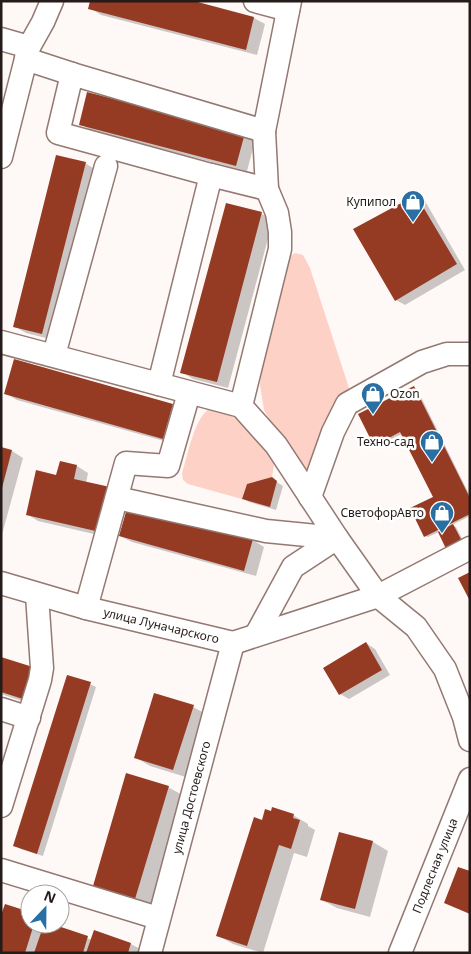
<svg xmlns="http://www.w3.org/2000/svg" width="471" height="954" viewBox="0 0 471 954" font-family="'Noto Sans',sans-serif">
  <rect width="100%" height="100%" fill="#fef8f6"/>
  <path fill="#fdd1c5" d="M295,253L303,255L310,268L349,388L310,472L307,471L277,434L264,410L260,385L263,358L289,257Z
    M211,408L217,409L241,421L270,451L274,465L272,477L247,484L242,499L188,484L183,480L182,473C188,456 194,416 211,408Z"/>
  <path fill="#0003" d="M189,1L254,18L265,24L257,55L101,15L90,8Z
    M80,124L244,134L255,141L247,171L92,131Z
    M85,163L96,170L54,340L26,333L14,326Z
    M416,196L425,201L465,270L405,305L396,300Z
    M227,204L262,214L273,220L228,388L193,379L182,372Z
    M414,388L417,389L470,496V516L452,525L456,527L466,546L439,532L428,537L425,536L434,498L402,434L377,446L375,445Z
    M5,393L173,405L184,411L175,444L17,400Z
    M1,448L12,451L23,458L1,538Z
    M77,466L88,473L86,483L111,538L38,521L27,514L57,476Z
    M272,479L283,486L276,510L249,502L244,499Z
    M120,536L253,540L264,547L256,576L132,542Z
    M366,643L375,649L390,675L349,699L340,694L325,668Z
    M1,658L37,706L1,694Z
    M90,684L96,687L43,856L21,849L15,845Z
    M193,707L208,715L189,778L150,766L135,757Z
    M168,787L184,796L150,906L109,894L94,885Z
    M293,815L308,824V826L315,830L307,857L294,853L263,953L233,944L217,935Z
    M340,834L373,842L388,851L370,917L337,908L322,900Z
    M30,913V924H48L92,940L95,932L131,944L142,950L141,953H1Z"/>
  <path fill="#953b23" d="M90,1H194L254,17L246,50L88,9Z
    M87,92L245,133L236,166L79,125Z
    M56,155L86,162L42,334L13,327Z
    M416,195L457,264L395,301L353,229Z
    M226,203L262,212L217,382L180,373Z
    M14,359L173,404L163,439L4,394Z
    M414,386L470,498V514L424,537L410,508L433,497L400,432L374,446L358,414Z
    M1,447L12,450L2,488H1Z
    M60,461L77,465L74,479L110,487L100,532L26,515L36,470L56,475Z
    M272,477L277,481L270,507L242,499L247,484Z
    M128,505L253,539L244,571L119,536Z
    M453,524L464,545L448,553L438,532Z
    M470,572V601L458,578Z
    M366,642L382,670L339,695L323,668Z
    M1,657L36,668L26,700L1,692Z
    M67,675L91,682L37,854L13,846Z
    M154,693L194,705L173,770L134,758Z
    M126,773L169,786L135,899L93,886Z
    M272,807L294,814L293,818L300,820L291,849L279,845L247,946L216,936L254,817L262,820L265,809L271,811Z
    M339,832L373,841L355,909L320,900Z
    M458,867L470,871V914L444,903Z
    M5,904L30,912V924H34L25,953H1V915Z
    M44,924H52L88,936L83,953H34Z
    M94,930L131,943L128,953H86Z"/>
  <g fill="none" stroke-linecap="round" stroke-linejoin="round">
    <g stroke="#937971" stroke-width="25">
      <g id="minor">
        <path d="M255,1L288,10"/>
        <path d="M290,1L264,131L267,189L277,213L280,232V249L241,406L276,445L337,538L378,596L416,627L445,669L464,717L470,740"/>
        <path d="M1,39L29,47"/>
        <path d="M26,59L72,74"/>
        <path d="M1,157L29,47L43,22L52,1"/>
        <path d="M211,175L267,189"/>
        <path d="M1,342L241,406"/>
        <path d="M54,355L106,166"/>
        <path d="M159,384L211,175L58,133L72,74L264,131"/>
        <path d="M310,497L333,432L347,404L422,362L447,354H470"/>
        <path d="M117,498L266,531L337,538L293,567L256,635"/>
        <path id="s1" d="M1,583L86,608L233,643L378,596L470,548"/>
        <path d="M86,608L126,463L168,466L189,393"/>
        <path d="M1,709L29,718"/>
        <path d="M1,806L40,680L42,668L37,595"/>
        <path d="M1,870L158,918"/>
        <path id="s2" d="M150,953L233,643"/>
        <path id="s3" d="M400,953L470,779"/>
      </g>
    </g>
    <use href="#minor" stroke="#fff" stroke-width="22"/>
  </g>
  <defs>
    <g id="shop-pin" transform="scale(1.25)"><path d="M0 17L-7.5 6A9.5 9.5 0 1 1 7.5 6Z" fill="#2a6fa4" stroke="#fff"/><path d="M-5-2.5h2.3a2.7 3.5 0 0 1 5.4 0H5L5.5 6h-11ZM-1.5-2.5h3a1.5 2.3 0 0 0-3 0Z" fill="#fff"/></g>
  </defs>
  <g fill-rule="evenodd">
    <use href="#shop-pin" x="413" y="202"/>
    <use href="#shop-pin" x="373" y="394"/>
    <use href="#shop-pin" x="432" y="442"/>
    <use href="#shop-pin" x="442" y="513"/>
  </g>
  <g text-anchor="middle" stroke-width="5" stroke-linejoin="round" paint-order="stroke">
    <g font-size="12" fill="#251b18" stroke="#fff" text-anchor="end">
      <text x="396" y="206">Купипол</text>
      <text x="390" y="398" text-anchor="start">Ozon</text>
      <text x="414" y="446">Техно-сад</text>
      <text x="424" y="517">СветофорАвто</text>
    </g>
    <g font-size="12" fill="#251b18" stroke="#fff">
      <text dy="4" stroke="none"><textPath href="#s1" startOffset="166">улица Луначарского</textPath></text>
      <text dy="4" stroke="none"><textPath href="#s2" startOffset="161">улица Достоевского</textPath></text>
      <text dy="4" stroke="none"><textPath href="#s3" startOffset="94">Подлесная улица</textPath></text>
    </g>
  </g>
  <rect width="471" height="954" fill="none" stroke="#251b18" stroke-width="5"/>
  <g transform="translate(45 909) rotate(22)"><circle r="24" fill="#ffffff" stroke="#a8a4a3"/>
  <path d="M0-4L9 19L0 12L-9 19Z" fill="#2a6fa4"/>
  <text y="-8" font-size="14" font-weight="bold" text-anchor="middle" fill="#251b18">N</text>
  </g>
</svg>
